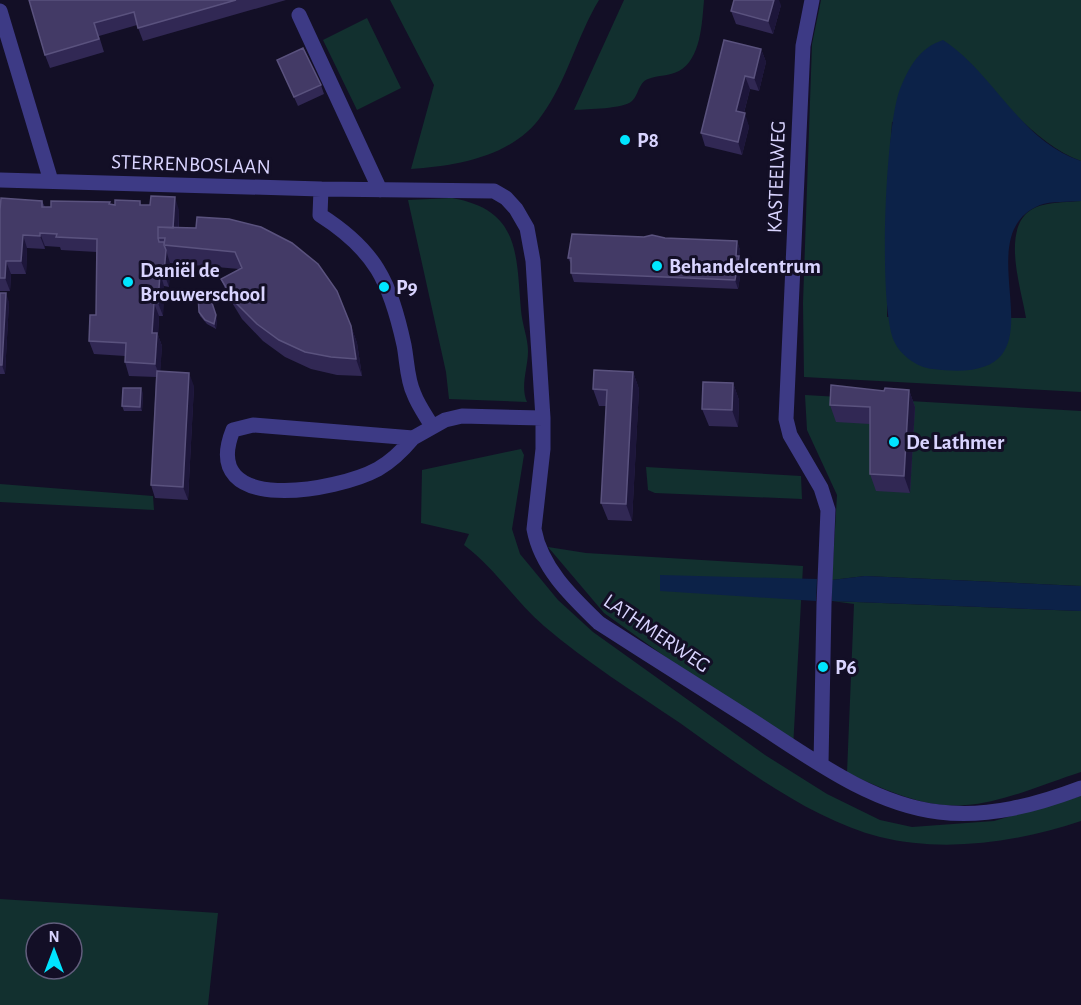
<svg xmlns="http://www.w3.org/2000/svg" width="1081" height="1005" viewBox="0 0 1081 1005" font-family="'Alegreya Sans',sans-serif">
  <rect width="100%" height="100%" fill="#130f26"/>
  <path fill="#12302f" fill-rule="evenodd" d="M390,0H599C577,36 567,81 542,115C514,156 458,166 411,169L434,85Z
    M624,0H704C702,23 701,59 679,71C670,76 658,75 648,79C638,83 639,95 632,101C623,109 588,109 574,110Z
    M821,0H1081V161C1053,151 1029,128 1008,108L892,122L887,196V317L1026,318C1021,286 996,216 1043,205C1055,202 1069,202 1081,201V392L804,377L803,303L812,44Z
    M367,18L401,88L357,110L323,40Z
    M452,198C520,210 516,253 521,310C522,324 528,338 528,351C528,368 520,386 527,402L449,399L446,372L408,200Z
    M805,395L1081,411V586L865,576L832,580L837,495L807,430Z
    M521,449L524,455L512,529L520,554L558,600L593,632L765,755L827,794L880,820L912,827L994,821L1081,796V821C1019,842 945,853 880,837C810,819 739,765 680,723C634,692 586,662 544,626C515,601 494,567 464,545L469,534L421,523L422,470Z
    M646,467L801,476L802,499L655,493L648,490Z
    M0,484L153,496L154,510L0,502Z
    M548,547L586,553L803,566L793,748L604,613Z
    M832,601L1081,611V772C1047,783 1001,803 966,805C924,809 884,789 847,773L854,604Z
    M0,899L218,913L208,1005H0ZM36,933H72V969H36Z"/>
  <path fill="#0c2248" d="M943,40C994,73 1019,140 1081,161V201C1069,202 1051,201 1040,205C957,239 1081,388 933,369C918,368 900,355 894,341C878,305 885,127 900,89C909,67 919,48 943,40Z
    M660,575L817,579L816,601L660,591Z
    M865,576L1081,586V611L832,601V580Z"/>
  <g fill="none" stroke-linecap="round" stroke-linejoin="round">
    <path stroke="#3d3a85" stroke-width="15" d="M812,0L803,46L786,419L790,435L821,488L828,510L824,604L821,764
      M0,11L51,181
      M299,15L380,190
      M0,180L321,189L494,191L506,198L516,209L527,228L533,261L543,418V449L534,529C541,568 572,597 599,623C650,656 701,688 753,721C809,757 871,804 939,812C988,818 1036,805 1081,788
      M321,189L320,215C375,250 390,281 404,345C407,360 407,380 414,394C418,405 426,416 432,426
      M413,438C403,450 392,461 378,469C338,491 198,517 233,430L253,425L413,438L445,420L462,416L543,418"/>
  </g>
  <path fill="#312854" d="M29,0H286L143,41L137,25L99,36L104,52L50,68L45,55Z
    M781,5L773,34L736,24L731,11Z
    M761,49L766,62L759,91L750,89L744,113L749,127L742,155L705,146L701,133Z
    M277,60L321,85L324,94L298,106Z
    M42,201L45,207L115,205L140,201L141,205L179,210V228H196L197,217L351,326L357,343L362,376L337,375L311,369L285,357L263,341L242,319L228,296L221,279L239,269L170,263L169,287L164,286L163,316H159L158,335L162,346L160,371L194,386L188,500L155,498L151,485L156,377L129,376L125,362V356L94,354L89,341L96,315L97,252L61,250L60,247L45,246V249L27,248L26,274H11L10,291H0V210Z
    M665,238L737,241L740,250V258L742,265L738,289L574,282L571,273V264L568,258Z
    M0,293L9,302L5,374H0Z
    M199,312L217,319L216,329L207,324L200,316Z
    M633,372L639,389L632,521L608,520L601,503L606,406H599L593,389Z
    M733,383L739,400L738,427L709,426L702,409Z
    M909,390L915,407L910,493L876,491L870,474V424L836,422L830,405L884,391Z
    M143,393L142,411H124L122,406Z"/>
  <path fill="#1d163a" d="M774,0H779L781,5L773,34L768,21Z
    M761,49L766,62L759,91L754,78Z
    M745,76L750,89L741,124L736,111Z
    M745,113L749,127L742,155L738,142Z
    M175,197L179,210L178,245L173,232Z
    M40,233L45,246V249L40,236Z
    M23,235L27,248L26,274L21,261Z
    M737,241L740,250V258L742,265L738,289L735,280Z
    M166,250L170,263L169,287L164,273Z
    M6,261L11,274L10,291L5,278Z
    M160,273L164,286L163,316L158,303Z
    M6,293L9,302L5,374L2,365Z
    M154,303L159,316L158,335L162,346L160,377L155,364L152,333Z
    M212,303L217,319L216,329L214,324Z
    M351,326L357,343L362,376L356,359Z
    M633,372L639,389L632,521L626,504Z
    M189,373L194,386L188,500L183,487Z
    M733,383L739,400L738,427L732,410Z
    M141,388L143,393L142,411L140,407Z
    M909,390L915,407L910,493L904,476Z"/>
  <path fill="#433a66" stroke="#5a527e" stroke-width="1.5" d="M29,0H236L138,28L134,12L94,23L99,39L45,55Z
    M734,0H774L768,21L731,11Z
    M724,40L761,49L754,78L745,76L736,111L745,113L738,142L701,133Z
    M303,48L321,85L294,97L277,60Z
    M151,196L175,197L173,228L158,227V238L159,242H164V245L166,250L164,273H160L158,303H154L152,333H157L155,364L125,362L126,343L89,341L90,315H96L97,239L56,237L57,234L40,233V236L23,235L21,261H6L5,278H0V210L1,198L42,201V207H51V201L110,202L109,204L115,205V200L140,201V205H150Z
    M197,217L229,219L261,227L292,243L318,264L337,291L351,326L356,359L331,357L305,352L279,340L257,324L235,302L221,279L242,268L235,252L164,245L165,238H158V227L196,228Z
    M572,234L644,237L652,235L665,238L737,241L736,256H739L735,280L571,273V258H568Z
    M0,293H6L2,365H0Z
    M198,294L212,303L216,315L214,324L205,320L199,312Z
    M594,370L633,372L626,504L601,503L607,390L593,389Z
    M157,371L189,373L183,487L151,485Z
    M703,382L733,383L732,410L702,409Z
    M831,385L884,391L885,388L909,390L904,476L870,474V407L830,405Z
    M123,388H141L140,407L122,406Z"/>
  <g fill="#00e5ff" stroke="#130f26" stroke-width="2">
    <circle cx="625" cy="140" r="6"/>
    <circle cx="657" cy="266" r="6"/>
    <circle cx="128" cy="282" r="6"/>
    <circle cx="384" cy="287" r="6"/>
    <circle cx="894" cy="442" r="6"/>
    <circle cx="823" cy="667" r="6"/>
  </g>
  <g text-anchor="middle" stroke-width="6" stroke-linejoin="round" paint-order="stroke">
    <g font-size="21" font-weight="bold" fill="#d9d4ff" stroke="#130f26" text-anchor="start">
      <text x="637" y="147">P8</text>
      <text x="669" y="273">Behandelcentrum</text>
      <text x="140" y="277">Daniël de<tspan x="140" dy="24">Brouwerschool</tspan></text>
      <text x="396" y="294">P9</text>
      <text x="906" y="449">De Lathmer</text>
      <text x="835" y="674">P6</text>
    </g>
    <g font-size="21" fill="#d9d4ff" stroke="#130f26">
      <text transform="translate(191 164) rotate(2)" y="7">STERRENBOSLAAN</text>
      <text transform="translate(776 177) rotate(-88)" y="7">KASTEELWEG</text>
      <text transform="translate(657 633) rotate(34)" y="7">LATHMERWEG</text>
    </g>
  </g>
  <g transform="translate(54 951)"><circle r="28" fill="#130f26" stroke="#625e7d" stroke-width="1.5"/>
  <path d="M0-4.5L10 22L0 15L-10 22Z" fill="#00e5ff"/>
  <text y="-9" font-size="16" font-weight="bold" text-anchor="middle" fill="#d9d4ff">N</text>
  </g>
</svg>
